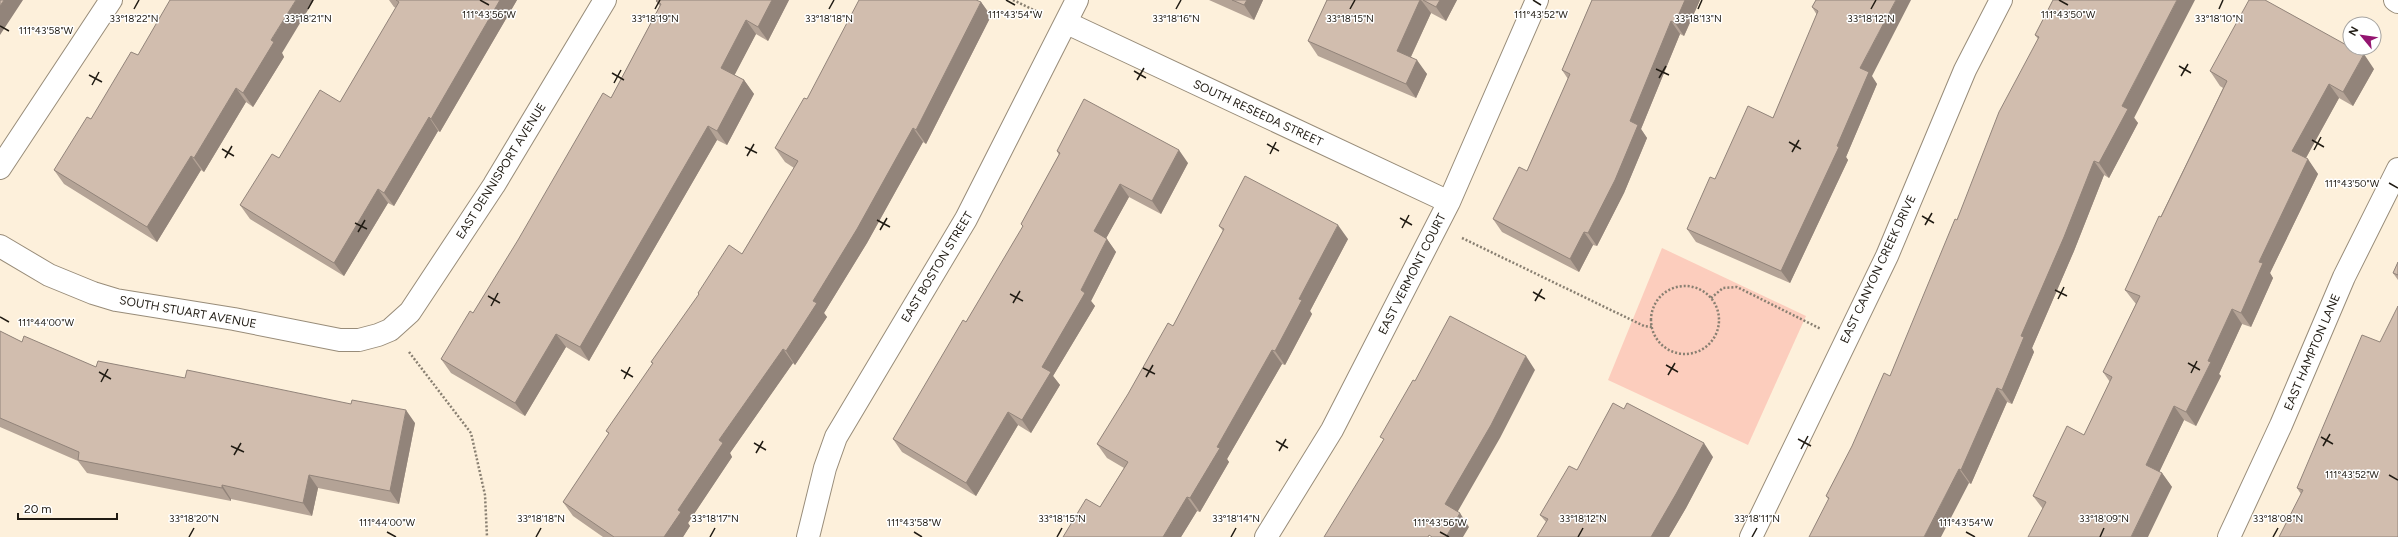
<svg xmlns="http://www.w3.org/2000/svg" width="2398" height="537" viewBox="0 0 2398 537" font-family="Figtree,sans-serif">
  <rect width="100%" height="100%" fill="#fdf0db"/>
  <path fill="#fccdbd" d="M1662,248L1806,316L1748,445L1608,380Z"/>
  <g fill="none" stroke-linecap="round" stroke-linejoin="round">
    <g stroke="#988c79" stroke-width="24">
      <path id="street" d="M2395,0L2398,2
        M1067,23L1449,202
        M0,168L111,0
        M0,246L49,275L93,293L116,300L234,319L340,340H359L378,335L390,330L410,312L494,185L605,0
        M808,537L825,468L836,437L966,219L1077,0
        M1266,537L1332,430L1449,202L1537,0
        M1751,537L1887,256L1965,70L2001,0
        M2229,537L2281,425L2344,277L2398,169"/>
    </g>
    <path stroke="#887f71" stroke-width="2.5" stroke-dasharray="2 2" stroke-linecap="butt" d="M1013,0L1038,12
      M1462,238L1644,326L1652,327
      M1651 320a34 34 0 1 1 68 0a34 34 0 1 1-68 0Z
      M1711,298L1723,288L1737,287L1821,329
      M409,352L471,433L485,495L487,537"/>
    <use href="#street" stroke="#fff" stroke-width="22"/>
  </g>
  <path fill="#b4a396" d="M389,0H517L440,132L438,131L394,206L388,203L344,276L250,219L240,205L279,158L340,102L396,8L394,7Z
    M789,0L768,41L756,34L734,75L744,80L754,94L727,145L717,140L589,361L566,347L525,416L451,373L441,359L473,313L611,98L660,6L656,1Z
    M1209,0H1263L1254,20Z
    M1327,0H1457L1446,21L1431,13L1411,57L1427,74L1416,98L1318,56L1308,41Z
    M1592,0H1700L1684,36L1680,34L1641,129L1647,138L1624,193L1597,246L1593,245L1579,272L1502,232L1493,219L1527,171L1568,79L1562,70Z
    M1816,0L1877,84L1846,157L1848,160L1790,283L1696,242L1687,229L1715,179L1773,118L1817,15L1812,7Z
    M2053,0L2138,123L2109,178L2104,175L2074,251L2032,348L2034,352L2012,404L2007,402L1971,484L1969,483L1828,499L1826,496L1890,376L1957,220L2038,39L2035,35Z
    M981,2L991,16L926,144L923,142L867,243L824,313L827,317L795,365L793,363L730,453L732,457L688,523L690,526L683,537H603L573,516L563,502L609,434L606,431L653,364L651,362L699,295L698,293L742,254L794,168L785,162L775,148Z
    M282,53L284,57L253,107L246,102L204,172L201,170L157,242L64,184L54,170L138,55Z
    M2374,69L2353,106L2339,98L2306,158L2318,174L2270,273L2273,278L2251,327L2242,324L2219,374L2221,376L2196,426L2184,420L2159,472L2162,473L2172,487L2043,509L2033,496L2084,435L2110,382L2103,372L2136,304L2125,290L2223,88L2220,86L2210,71Z
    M1057,151L1188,163L1161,214L1129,197L1106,238L1116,252L1091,301L1095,306L1053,376L1060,385L1031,433L1018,425L976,496L902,452L893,439L966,322L1023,227L1021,224L1059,155Z
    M1219,226L1348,239L1310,311L1312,314L1285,365L1282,364L1227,459L1229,462L1200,512L1197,511L1181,537H1063L1100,507L1124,468L1107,458L1097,444L1173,326L1223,231Z
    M2398,262V280L2393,273Z
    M0,331L22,342L96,367L415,423L399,504L318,488L312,516L231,499V501L87,473L78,461L0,427Z
    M2380,342L2398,537L2301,494L2297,488Z
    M1713,457L1686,508L1669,537H1537L1546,522L1540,515L1577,470Z"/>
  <path fill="#92847a" d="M4,0H23L0,35V6Z
    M296,0H314L282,53L284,57L253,107L243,93L271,40Z
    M500,0H517L440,132L431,119Z
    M772,0H789L768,41L758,27Z
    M1247,0H1263L1254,20L1244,5Z
    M1420,0H1421L1431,13L1407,65L1397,51Z
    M1440,0H1457L1446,21L1436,7Z
    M1685,0H1700L1684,36L1675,23Z
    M1896,0H1911L1872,76L1877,84L1846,157L1848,160L1790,283L1781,271L1837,146L1860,68Z
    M2177,0H2195L2134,118L2138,123L2109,178L2099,163L2122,106Z
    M981,2L991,16L926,144L916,130Z
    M746,20L756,34L731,82L721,68Z
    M1671,21L1680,34L1641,129L1647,138L1624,193L1597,246L1588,233L1630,121Z
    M2364,54L2374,69L2353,106L2343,92Z
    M1417,60L1427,74L1416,98L1406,84Z
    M744,80L754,94L727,145L717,131Z
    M2329,84L2339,98L2302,165L2292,151Z
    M236,88L246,102L204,172L194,158Z
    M429,117L438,131L394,206L384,193Z
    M708,126L717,140L589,361L580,347Z
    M913,128L923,142L867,243L824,313L827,317L795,365L786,351L813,301Z
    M1179,150L1188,163L1161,214L1152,201Z
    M191,156L201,170L157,242L147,227Z
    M2308,159L2318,174L2270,273L2273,278L2251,327L2241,313L2259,262Z
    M2094,161L2104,175L2074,251L2032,348L2034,352L2012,404L2002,390L2021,336Z
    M1120,184L1129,197L1103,244L1094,231Z
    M378,189L388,203L344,276L334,263Z
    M1338,225L1348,239L1310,311L1312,314L1285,365L1275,351L1299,299Z
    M1584,232L1593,245L1579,272L1570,259Z
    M1107,239L1116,252L1091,301L1095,306L1053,376L1060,385L1031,433L1022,420L1042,367Z
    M2232,309L2242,324L2219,374L2221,376L2196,426L2186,412L2208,361Z
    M556,334L566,347L525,416L515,403Z
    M783,349L793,363L730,453L732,457L688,523L690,526L683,537H664L678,510L719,440Z
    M1272,350L1282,364L1227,459L1229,462L1200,512L1190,498L1217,447Z
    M1526,356L1535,370L1500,438L1454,518L1445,504Z
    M1997,388L2007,402L1971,484L1961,470Z
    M2174,406L2184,420L2156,479L2146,465Z
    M406,410L415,423L399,504L390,491Z
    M1008,412L1018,425L976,496L966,483Z
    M1704,443L1713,457L1686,508L1669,537H1651Z
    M1959,469L1969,483L1941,537H1924Z
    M2162,473L2172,487L2148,537H2131Z
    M309,475L318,488L312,516L303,503Z
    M222,485L231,499V501L222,488Z
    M1187,497L1197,511L1181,537H1163Z
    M1460,513L1469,527L1463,537H1446Z"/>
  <path fill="#d1bdae" stroke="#92847a" d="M0,0H4L0,6Z
    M170,0H296L271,40L274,42L243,93L236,88L194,158L191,156L147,227L54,170L87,117L91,119L131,52L138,55Z
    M396,0H500L431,119L429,117L384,193L378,189L334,263L240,205L272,154L279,158L320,90L340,102L399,2Z
    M657,0H772L758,27L746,20L721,68L744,80L717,131L708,126L580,347L556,334L515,403L441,359L470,311L473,313L518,240L603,93L611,98L661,4L656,1Z
    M859,0H976L981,2L916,130L913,128L857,229L813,301L817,303L786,351L783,349L719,440L723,443L678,510L681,512L664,537H614L563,502L609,433L606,431L653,363L651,362L699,294L698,293L729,245L742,254L798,161L775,148L804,98L807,99Z
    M1232,0H1247L1244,5Z
    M1327,0H1420L1397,51L1417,60L1406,84L1308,41Z
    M1423,0H1440L1436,7Z
    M1592,0H1685L1675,23L1671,21L1630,121L1638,125L1615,180L1588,233L1584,232L1570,259L1493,219L1519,167L1527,171L1570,74L1562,70Z
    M1816,0H1896L1860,68L1869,72L1837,146L1839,147L1781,271L1687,229L1710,177L1715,179L1748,106L1773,118L1818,11L1812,7Z
    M2053,0H2177L2122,106L2128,109L2099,163L2094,161L2064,237L2021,336L2024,337L2002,390L1997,388L1961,470L1959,469L1924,537H1809L1829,498L1826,496L1852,446L1884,373L1890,376L1955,219L1957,220L1999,112L2039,37L2035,35Z
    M2249,0H2265L2350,47V48H2352L2364,54L2343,92L2329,84L2292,151L2308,159L2259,262L2263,263L2241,313L2232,309L2208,361L2211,362L2186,412L2174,406L2146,465L2162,473L2131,537H2028L2046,502L2033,496L2067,426L2084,435L2112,377L2103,372L2140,296L2125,290L2159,216L2161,217L2227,81L2210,71Z
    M1084,99L1179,150L1152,201L1120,184L1094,231L1107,239L1081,290L1085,293L1042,367L1051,372L1022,420L1008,412L966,483L893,439L963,320L966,322L1023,226L1021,224L1060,153L1057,151Z
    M1245,176L1338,225L1299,299L1302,300L1275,351L1272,350L1217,447L1220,448L1190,498L1187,497L1163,537H1063L1086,499L1100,507L1128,462L1097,444L1128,394L1168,323L1173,326L1224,229L1219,226Z
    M2398,262V275L2393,273Z
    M2398,306V537H2279L2303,490L2297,488L2362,335L2380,342Z
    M1450,316L1526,356L1491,425L1445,504L1460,513L1446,537H1432L1429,535L1428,537H1324L1384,439L1380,437L1413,380L1415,381Z
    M0,331L22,342L24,336L96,367L98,361L185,378L187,370L351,404L352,400L406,410L390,491L309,475L303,503L222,485V488L78,460L79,452L0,418Z
    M1613,403L1624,409L1627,403L1704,443L1676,494L1651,537H1537L1548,519L1540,515L1569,466L1577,470Z"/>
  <path fill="none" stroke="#201b13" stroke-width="1.5" d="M480,0L489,5M1006,0L1015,5M1533,0L1541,5M2059,0L2068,5M134,9L139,0M308,9L313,0M655,9L660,0M829,9L834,0M1176,9L1181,0M1350,9L1355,0M1698,9L1702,0M1871,9L1876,0M2219,9L2223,0M0,26L9,31M2179,66L2191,73M1656,69L1669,75M1134,71L1146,78M612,73L624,80M89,75L102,82M2181,76L2188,64M1659,78L1666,66M1137,80L1144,68M614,83L621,70M92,85L99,72M2312,140L2324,147M1789,142L1801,149M1267,144L1279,151M745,147L757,153M222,149L234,156M2314,150L2321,137M1792,152L1799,140M1270,154L1276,142M747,156L754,144M225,158L232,146M2389,183L2398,188M1922,216L1934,223M1400,218L1412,225M877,220L890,227M355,223L367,229M1925,225L1932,213M1402,228L1409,215M880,230L887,218M358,232L365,220M2055,290L2067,296M1533,292L1545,299M1010,294L1023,301M488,296L500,303M2058,299L2064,287M1535,301L1542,289M1013,303L1020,291M491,306L498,293M0,317L9,322M2188,363L2200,370M1666,365L1678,372M1143,368L1155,374M621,370L633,377M99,372L111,379M2191,373L2197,361M1668,375L1675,363M1146,377L1153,365M624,379L630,367M101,382L108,369M2321,437L2333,444M1798,439L1811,446M1276,441L1288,448M754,443L766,450M231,446L244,452M2323,446L2330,434M1801,449L1808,436M1279,451L1286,439M756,453L763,441M234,455L241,443M2389,475L2398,480M387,532L396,537M914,532L922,537M1440,532L1449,537M1966,532L1975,537M189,537L194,528M536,537L541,528M710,537L715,528M1057,537L1062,528M1231,537L1236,528M1578,537L1583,528M1752,537L1757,528M2100,537L2104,528M2273,537L2278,528"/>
  <g text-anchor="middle" stroke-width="3" stroke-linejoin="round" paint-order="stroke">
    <g font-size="12" fill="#201b13" stroke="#fff">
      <text transform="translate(1258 113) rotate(25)" y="4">SOUTH RESEEDA STREET</text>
      <text transform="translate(501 171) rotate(-58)" y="4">EAST DENNISPORT AVENUE</text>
      <text transform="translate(937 267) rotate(-59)" y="4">EAST BOSTON STREET</text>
      <text transform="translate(1878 269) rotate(-65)" y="4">EAST CANYON CREEK DRIVE</text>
      <text transform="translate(1412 274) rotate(-63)" y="4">EAST VERMONT COURT</text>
      <text transform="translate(188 312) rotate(10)" y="4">SOUTH STUART AVENUE</text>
      <text transform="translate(2312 352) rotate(-67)" y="4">EAST HAMPTON LANE</text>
    </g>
  </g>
  <g font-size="10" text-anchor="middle" fill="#201b13" stroke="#fff" stroke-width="3" stroke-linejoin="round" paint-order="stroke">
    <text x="489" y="18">111°43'56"W</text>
    <text x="1015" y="18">111°43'54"W</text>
    <text x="1541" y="18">111°43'52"W</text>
    <text x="2068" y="18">111°43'50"W</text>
    <text x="134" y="22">33°18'22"N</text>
    <text x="308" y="22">33°18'21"N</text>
    <text x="655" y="22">33°18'19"N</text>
    <text x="829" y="22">33°18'18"N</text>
    <text x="1176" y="22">33°18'16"N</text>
    <text x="1350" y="22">33°18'15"N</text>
    <text x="1698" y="22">33°18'13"N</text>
    <text x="1871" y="22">33°18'12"N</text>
    <text x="2219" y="22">33°18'10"N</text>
    <text x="46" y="34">111°43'58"W</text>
    <text x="2352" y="187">111°43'50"W</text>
    <text x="46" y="326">111°44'00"W</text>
    <text x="2352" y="478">111°43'52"W</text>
    <text x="194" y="522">33°18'20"N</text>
    <text x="541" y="522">33°18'18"N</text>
    <text x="715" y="522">33°18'17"N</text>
    <text x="1062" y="522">33°18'15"N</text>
    <text x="1236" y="522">33°18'14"N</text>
    <text x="1583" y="522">33°18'12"N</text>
    <text x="1757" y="522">33°18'11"N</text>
    <text x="2104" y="522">33°18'09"N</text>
    <text x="2278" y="522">33°18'08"N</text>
    <text x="387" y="526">111°44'00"W</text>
    <text x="914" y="526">111°43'58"W</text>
    <text x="1440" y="526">111°43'56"W</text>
    <text x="1966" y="526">111°43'54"W</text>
  </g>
  <g transform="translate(2362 36) rotate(299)"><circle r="19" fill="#ffffff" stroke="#a6a4a1"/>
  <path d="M0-3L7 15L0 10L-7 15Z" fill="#941570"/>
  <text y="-6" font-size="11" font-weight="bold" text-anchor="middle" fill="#201b13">N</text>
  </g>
  <path d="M18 513v6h99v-6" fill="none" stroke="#201b13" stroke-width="2"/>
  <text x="24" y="513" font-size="12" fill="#201b13" stroke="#ffffff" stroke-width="3" paint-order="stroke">20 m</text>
</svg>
